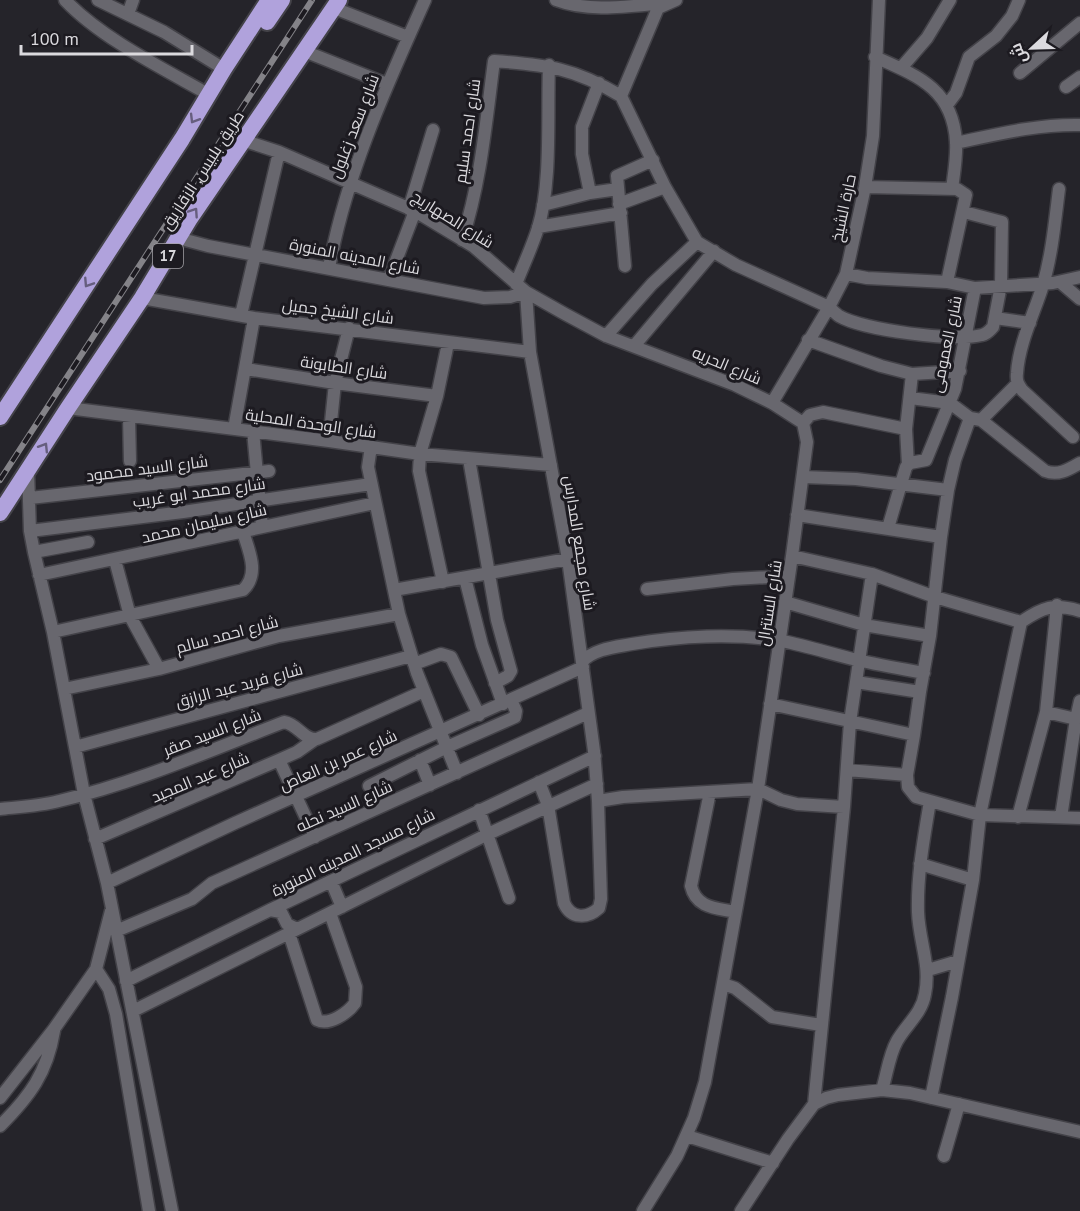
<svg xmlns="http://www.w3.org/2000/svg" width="1080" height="1211" viewBox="0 0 1080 1211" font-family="'PT Sans',Cairo,sans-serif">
  <rect width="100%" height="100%" fill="#25242a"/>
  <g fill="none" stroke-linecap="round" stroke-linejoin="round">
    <g stroke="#434248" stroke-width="15">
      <path id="minor" d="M65,0C101,38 162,68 208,94
        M98,0L164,32L224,69
        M556,0C590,13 630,6 666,3
        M334,8L408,37
        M128,14L133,0
        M304,51L387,84
        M875,57C918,76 953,89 956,142C957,157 954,173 952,189
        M901,68L927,38L950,0
        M1020,73L1080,23
        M1066,87L1080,77
        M621,96L665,187L697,242L736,265L829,307C832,310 836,314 839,316C863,330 955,342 982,335C987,334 989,331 993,327L1001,285L1002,222L964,212
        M621,96L658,8L676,0
        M947,105L956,93L969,57L996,36L1012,16L1019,0
        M242,140L279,152L415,211L473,246L526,292L565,314L606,336L735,385L772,403L803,423
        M956,143C998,134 1038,124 1080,125
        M865,187L957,189L966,195L947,282
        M1059,189C1055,221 1052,254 1043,285C1034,314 1019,343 1017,373C1016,381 1018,384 1022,390L1073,437
        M590,193L582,154V127L599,83
        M619,204L665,187
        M543,205L590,193L618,189
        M409,209L433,130
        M538,227L621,213
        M178,238L208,246L484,298L510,297L526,292L530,352L568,559L594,751L598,801L601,899L599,908C587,919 571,919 564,903L548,805L539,782
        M462,240C481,182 486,121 494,61C548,65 574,68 621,96
        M625,266L617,176L653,160
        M329,268C346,174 386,87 425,0
        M846,274L867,278L947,282L975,288L1053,283L1080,277
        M389,279L415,211
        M1060,282L1080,299
        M516,284C523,266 532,247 538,228C552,183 547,114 549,65
        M142,298L254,318L530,352
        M241,315L279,152
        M995,318L1030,323
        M606,336L652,284L697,242
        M808,340L881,366L912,374L960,371
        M634,346L714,251
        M246,369L335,383L437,396
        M910,398L950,403L970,418L981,420L1045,471C1058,476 1068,470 1080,463
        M772,403L829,307L846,274L865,187L873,136L879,0
        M68,408L329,441L420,454L551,465
        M129,417L130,461
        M981,420L1017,384
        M803,423L810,415L823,412L906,429
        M234,429L254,318
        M253,431L262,527
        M329,441L335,383L349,328
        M373,447L370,453L368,467L399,614L417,673L457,773
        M469,459L497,620L511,671L508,676L495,683
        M908,465L906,429L912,374
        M28,471L30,531L34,552L53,632L84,794L107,883L172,1211
        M803,477L856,479L948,490L955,460L970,418
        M30,498L269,471
        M797,515L941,537L930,636L920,692L856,682
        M888,528L906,467L910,463L926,460L955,389L975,288
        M30,531L183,512L371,484
        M941,537L948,490
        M34,552L88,542
        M792,556L872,574L935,597L1021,622L980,815L973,880
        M115,560L130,616L159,669
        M39,575L375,503
        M465,578L482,645L503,704
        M443,582L419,471L420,454L437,396L448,343
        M647,589L733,579L789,576
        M394,590L568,559
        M785,602L864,625L930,636
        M1021,622C1043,607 1054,603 1080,611
        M53,632L243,590C260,574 249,551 243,532
        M582,662C593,649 616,647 632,644C679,636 735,633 782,641C807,646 832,654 857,660C879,665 902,669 924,673
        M414,664L441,654L451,657L479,715
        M64,689L159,669L279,636L399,614
        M770,704L914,735L920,692
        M1046,712L1076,719L1061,817
        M1076,719L1080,701
        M75,747L411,656
        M279,760L315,837
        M420,760L430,785
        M847,770L907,775L908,787L916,797L980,815L1080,818
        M907,775L914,735
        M369,786L447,747L515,717L516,711L511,700
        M710,792L691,886C696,908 716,908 735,912
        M598,801L623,797L758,789L781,800L797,804L844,807L850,722L872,574
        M930,801C924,838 917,874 918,912C919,941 931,965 925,994C922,1013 906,1025 897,1041C889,1055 887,1074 882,1090L910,1093L1080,1132
        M0,809C20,807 40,806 59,801C136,783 211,750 284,722C298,724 303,740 317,739L424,691
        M479,810L509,898
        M1018,817L1046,712L1057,605
        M95,839L279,760L297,752L314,740
        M920,864L973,880L952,997L931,1098
        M331,881L342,907
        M107,883L235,823L583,667
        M270,910L281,912L287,924L297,929
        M116,931L192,899L212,883L588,713
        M289,933L317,1020C329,1026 348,1013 355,1003L356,987L330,913
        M96,969L109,989L116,1014L149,1211
        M928,970L958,961
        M126,981L270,910L595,756
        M723,984L735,988L772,1017L821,1025
        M133,1011L488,834L597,784
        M0,1098L54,1029L96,969L111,911
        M814,1104L844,807
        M0,1126C30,1096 47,1073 54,1031
        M687,1136L773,1163
        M944,1156L959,1104
        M643,1211L677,1156L694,1118L705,1082L758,789L792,556L807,442L803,423
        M741,1211L788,1139L814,1104L826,1098L838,1095L882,1090"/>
    </g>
    <g stroke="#434248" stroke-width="20">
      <path id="trunk" d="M267,22L282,0
        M0,417L182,139L224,69L269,0
        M0,513L68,408L142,298L189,220L339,0"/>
    </g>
    <use href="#minor" stroke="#68676e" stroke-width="12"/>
    <use href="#trunk" stroke="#b0a2dc" stroke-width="16"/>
    <g stroke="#848388" stroke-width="6">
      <path id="rail" d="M0,480L312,0"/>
    </g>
    <use href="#rail" stroke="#1c1a20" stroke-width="4" stroke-dasharray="11" stroke-linecap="butt"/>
  </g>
  <defs><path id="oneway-chevron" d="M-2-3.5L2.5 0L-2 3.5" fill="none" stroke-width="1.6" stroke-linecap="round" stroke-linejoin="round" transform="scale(1.5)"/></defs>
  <g stroke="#665e7e">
    <use href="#oneway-chevron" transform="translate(194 119) rotate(121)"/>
    <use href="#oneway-chevron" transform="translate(194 212) rotate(-56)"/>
    <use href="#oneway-chevron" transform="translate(88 283) rotate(123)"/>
    <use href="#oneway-chevron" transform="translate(44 447) rotate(-58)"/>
  </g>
  <g text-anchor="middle" stroke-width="6" stroke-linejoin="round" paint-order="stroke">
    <rect fill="#1c1a20" stroke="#a2a0a5" stroke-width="1.5" x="153" y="244" width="30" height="24" rx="4.5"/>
    <g font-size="15" font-weight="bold" fill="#dbdade">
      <text x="168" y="261">17</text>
    </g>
    <g font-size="16" fill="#dbdade" stroke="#1c1a20">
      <text transform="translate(354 126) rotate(-69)" y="6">شارع سعد زغلول</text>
      <text transform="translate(467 131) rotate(-82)" y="6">شارع احمد سليم</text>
      <text transform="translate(202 170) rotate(-57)" y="6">طريق بلبيس, الزقازيق</text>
      <text transform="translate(843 208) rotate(-78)" y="6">حارة الشيخ</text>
      <text transform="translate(453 219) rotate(32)" y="6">شارع الصهاريج</text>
      <text transform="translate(355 256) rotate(11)" y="6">شارع المدينه المنورة</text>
      <text transform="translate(338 311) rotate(7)" y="6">شارع الشيخ جميل</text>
      <text transform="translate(946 344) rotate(-78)" y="6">شارع العمومى</text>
      <text transform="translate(727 365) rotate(23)" y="6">شارع الحريه</text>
      <text transform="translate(344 367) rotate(8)" y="6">شارع الطابونة</text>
      <text transform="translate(311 423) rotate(8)" y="6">شارع الوحدة المحلية</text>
      <text transform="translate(147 468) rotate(-7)" y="6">شارع السيد محمود</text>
      <text transform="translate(199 492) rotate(-8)" y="6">شارع محمد ابو غريب</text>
      <text transform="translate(204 523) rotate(-13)" y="6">شارع سليمان محمد</text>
      <text transform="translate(580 543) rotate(81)" y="6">شارع مجمع المدارس</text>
      <text transform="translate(769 603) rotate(-81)" y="6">شارع السنترال</text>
      <text transform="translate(227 634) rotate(-15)" y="6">شارع احمد سالم</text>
      <text transform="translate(239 685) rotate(-15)" y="6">شارع فريد عبد الرازق</text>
      <text transform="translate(212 732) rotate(-21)" y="6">شارع السيد صقر</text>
      <text transform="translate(338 760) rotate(-24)" y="6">شارع عمر بن العاص</text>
      <text transform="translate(200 777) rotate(-23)" y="6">شارع عبد المجيد</text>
      <text transform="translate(344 806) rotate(-24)" y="6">شارع السيد نحله</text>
      <text transform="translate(353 852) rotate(-26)" y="6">شارع مسجد المدينه المنورة</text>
    </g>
  </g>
  <g transform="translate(1032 48) rotate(248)" stroke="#1c1a20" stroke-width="4.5" paint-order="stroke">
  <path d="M0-4.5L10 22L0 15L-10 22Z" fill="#dbdade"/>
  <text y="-9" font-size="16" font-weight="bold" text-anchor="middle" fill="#dbdade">ش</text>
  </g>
  <path d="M21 45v9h171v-9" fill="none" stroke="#dbdade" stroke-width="3"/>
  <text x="30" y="45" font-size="18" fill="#dbdade" stroke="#1c1a20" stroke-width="4.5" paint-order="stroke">100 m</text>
</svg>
